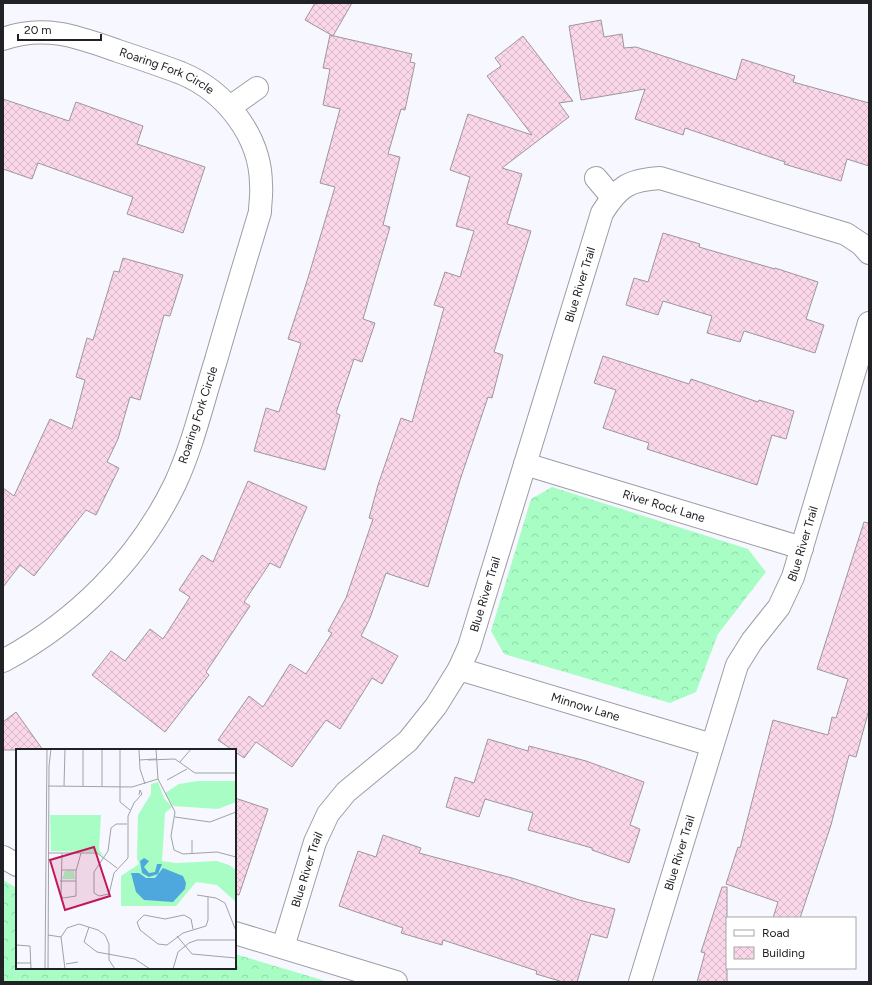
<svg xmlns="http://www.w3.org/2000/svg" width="872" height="985" viewBox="0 0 872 985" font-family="Figtree,sans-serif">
  <defs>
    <pattern id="forest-crowns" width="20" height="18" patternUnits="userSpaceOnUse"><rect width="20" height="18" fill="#a8fdc5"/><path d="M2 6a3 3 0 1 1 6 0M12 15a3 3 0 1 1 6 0" fill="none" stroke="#90d9a9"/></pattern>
    <pattern id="building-cross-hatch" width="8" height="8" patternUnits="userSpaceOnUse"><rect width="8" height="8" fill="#fad7e9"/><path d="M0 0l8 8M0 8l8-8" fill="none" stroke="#d6b8c8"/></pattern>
  </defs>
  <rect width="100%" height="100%" fill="#f6f7ff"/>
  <path fill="url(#forest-crowns)" d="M552,487L748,549L766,572L718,634L696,692L670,703L504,654L491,631L531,499Z
    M3,880L17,888V968H235V954L329,982H3Z"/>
  <path fill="url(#building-cross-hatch)" stroke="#a0969b" d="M315,3H352L333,36L305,20Z
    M601,20L604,37L622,34L624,48L636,47L736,80L742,59L795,76L793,82L869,103V166L847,159L841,181L784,164L785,162L685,128L683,135L635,119L645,89L581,100L569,26Z
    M330,35L412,54L410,62L415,63L405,110L401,109L388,154L400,157L383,225L390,227L363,319L375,323L362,362L354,359L336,413L340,415L325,470L254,451L266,408L279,412L301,343L288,339L308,278L335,187L320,183L340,109L323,105L330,69L323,68Z
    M523,36L573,101L559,103L569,117L502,168L522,174L507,224L531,231L494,352L503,355L492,398L488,397L460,480L428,587L386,573L370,618L361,636L398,656L382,684L372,678L340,729L326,720L292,767L256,742L244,758L218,740L249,696L263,707L290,664L306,674L332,633L328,631L346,598L373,519L369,518L378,485L401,418L412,422L444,308L434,305L445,272L460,277L474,231L456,226L470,177L450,170L468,114L532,135L487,76L501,66L495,58Z
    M3,99L69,121L76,102L143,126L137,144L205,167L183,233L127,214L133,197L38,163L32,179L3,169Z
    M663,233L700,244L699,247L775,269V268L818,282L806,319L824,325L815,353L744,331L740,342L707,333L712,316L663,301L658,315L626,305L634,278L648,282Z
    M123,258L183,275L170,316L164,315L140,400L130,397L118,439L107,462L119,468L96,515L86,510L34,576L20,565L3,587V488L14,496L50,419L72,429L85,380L76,377L87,338L93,340L114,271L119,272Z
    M603,356L689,384L691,379L758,402L759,400L794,411L786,439L772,435L757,485L647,449L649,443L603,428L616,390L594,383Z
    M248,481L307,507L280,568L270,563L244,602L250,606L206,672L209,675L165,732L92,675L111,651L125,661L150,629L163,639L190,597L179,590L202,555L213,562Z
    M864,522L869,523V710L856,757L849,755L831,825L800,918H773L778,902L726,884L738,847L740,848L773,720L828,735L832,717L836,718L848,679L817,669Z
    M16,712L43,750H3V722Z
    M488,739L528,751L529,746L586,761L644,782L630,825L640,829L629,863L592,850V848L528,830L533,813L485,799L479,817L446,807L455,777L474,783Z
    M235,798L268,809L239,895L235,894Z
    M383,835L421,848L419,853L512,878L579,900L615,909L607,938L591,934L577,982H563L536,974L537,971L443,940L442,945L401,933L403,928L339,906L358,851L376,857Z
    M722,887H727V982H697L705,953L701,952Z"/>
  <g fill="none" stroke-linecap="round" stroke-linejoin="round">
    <g stroke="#9d9da6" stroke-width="24">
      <g id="street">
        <path id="s1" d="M3,39C45,24 78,37 118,51C139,58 160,65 181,73C225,91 261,136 261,185C262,194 260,203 260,212C245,262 230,311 216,360C203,401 193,445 175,484C138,560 77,621 3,661"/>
        <path d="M230,107L257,88"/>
        <path d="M596,178L612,197"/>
        <path id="s2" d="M525,464L802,548"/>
        <path id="s3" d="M459,669L712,745"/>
        <path d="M3,857L17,865"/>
        <path d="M235,933L396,982"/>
        <path id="s4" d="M283,947L315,842L328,814L346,792L408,741L436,706L459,669L469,647L602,213C619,186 629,180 660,178L846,234L861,244L869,253"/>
        <path id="s5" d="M640,982L737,665L752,641L779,607L793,577L869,323"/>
      </g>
    </g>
    <use href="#street" stroke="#fff" stroke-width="22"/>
  </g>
  <g text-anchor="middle" stroke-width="4" stroke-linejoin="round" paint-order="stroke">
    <g font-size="12" fill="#212225" stroke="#fff">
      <text dy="4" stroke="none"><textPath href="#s1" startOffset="171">Roaring Fork Circle</textPath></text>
      <text dy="4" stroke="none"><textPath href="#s4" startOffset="741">Blue River Trail</textPath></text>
      <text transform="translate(198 415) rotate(-72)" y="4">Roaring Fork Circle</text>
      <text dy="4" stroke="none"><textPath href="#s2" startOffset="145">River Rock Lane</textPath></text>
      <text dy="4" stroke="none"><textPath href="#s5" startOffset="471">Blue River Trail</textPath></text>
      <text dy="4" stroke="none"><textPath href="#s4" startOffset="417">Blue River Trail</textPath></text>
      <text dy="4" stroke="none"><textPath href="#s3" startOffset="132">Minnow Lane</textPath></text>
      <text dy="4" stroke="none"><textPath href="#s5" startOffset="135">Blue River Trail</textPath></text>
      <text dy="4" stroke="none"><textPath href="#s4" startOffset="81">Blue River Trail</textPath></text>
    </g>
  </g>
  <g transform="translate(16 749)">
    <rect width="220" height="220" fill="#f6f7ff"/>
    <path d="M182,32H220V53L202,60L157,57L149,44L163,35ZM142,33L148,49L156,58L149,64L146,112L160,114L201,112L213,116L220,121V153L201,136L180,133L160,157H105V127L123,115L121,109L122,66L135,45V35Z" fill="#a8fdc5"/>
    <path d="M34,66H85L83,101L88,107L79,103L35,102ZM49,122H58L59,130H46Z" fill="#a8fdc5"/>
    <path d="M128,109L133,112L128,118L133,124L139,123L141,115H146L142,125L133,128L126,124L124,112ZM147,119L167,127L170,134L169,140L157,153L128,151L120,143L115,124H123L130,129H139Z" fill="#4ea8dd"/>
    <path fill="none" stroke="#a1a2a8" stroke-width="1" d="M104,0V53L114,61M123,0L124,20L129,35M140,0L142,30L159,63L155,87L158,101L167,105L201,103L220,108M123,11L140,10M132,11L159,10L179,24H220M164,13L175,0M151,31L171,20M32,37L116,38L142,30M48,37L49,0M67,37V0M86,37V0M159,68L194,73L220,63M33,104H81L101,119M46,104L45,146L47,149L60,147V122L65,104M176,104V91M46,121H60M44,132H60M93,145L98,124L112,109V67L118,54L126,45L124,41L123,46M93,145L83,147L78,144V123L92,102L95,79L100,75H111M181,146L200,149L209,154L220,182M73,178L68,193L81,203L119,210L134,220M177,180L175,170L168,166L149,170L128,166L121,173L124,181L142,195L151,196L167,184L190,177L192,171V148M32,186L45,188M161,187L176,205L220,209M0,196L14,197M14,197L15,220M0,214H15M50,215L62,213M29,220L31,0M32,220L33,17L35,0M49,220L45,188L51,179L63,175L82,181L89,186L93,195V211L99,220M157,220L162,203L173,194L181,191H220"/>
    <path fill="#c2185b" fill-opacity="0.15" stroke="#c2185b" stroke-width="2" d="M78,98L94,147L49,161L34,111Z"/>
    <rect width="220" height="220" fill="none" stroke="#212225" stroke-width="2"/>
  </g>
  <rect width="872" height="985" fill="none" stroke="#212225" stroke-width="8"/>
  <rect x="726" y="917" width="130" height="52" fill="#ffffff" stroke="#a6a7a8"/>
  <rect x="734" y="930" width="20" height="6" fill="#ffffff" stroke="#a6a7a8"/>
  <text x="762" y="937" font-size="12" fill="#212225">Road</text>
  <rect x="734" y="947" width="20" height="12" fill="url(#building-cross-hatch)" stroke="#a6a7a8"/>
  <text x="762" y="957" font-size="12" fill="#212225">Building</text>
  <path d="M18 34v6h83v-6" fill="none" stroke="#212225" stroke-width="2"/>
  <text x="24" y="34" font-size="12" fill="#212225" stroke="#ffffff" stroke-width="3" paint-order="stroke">20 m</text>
</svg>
